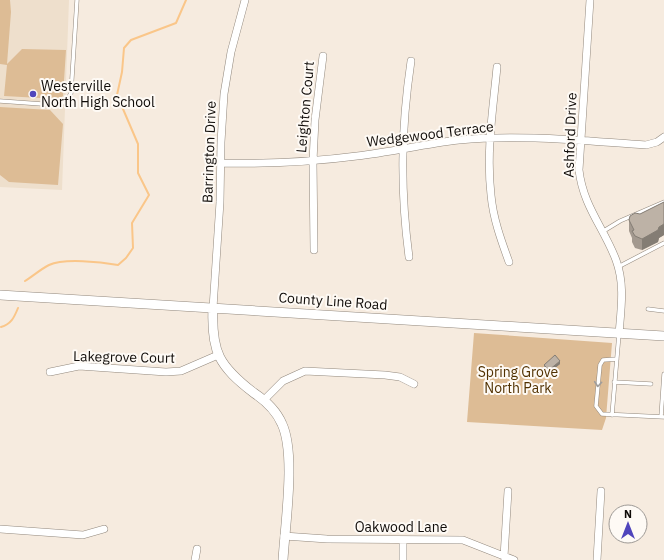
<svg xmlns="http://www.w3.org/2000/svg" width="664" height="560" viewBox="0 0 664 560" font-family="'IBM Plex Sans',sans-serif">
  <rect width="100%" height="100%" fill="#f6ebdf"/>
  <path fill="#eedfcc" d="M0,0H69L62,190L0,187Z"/>
  <path fill="#ddbc95" d="M0,0H10L11,12L7,64L22,49L66,50L63,96L58,99L4,96L7,65L0,64Z
    M0,107L50,110L63,124L58,185L9,182L0,175Z
    M474,333L612,343L606,418L602,430L467,422Z"/>
  <g fill="none" stroke-linecap="round" stroke-linejoin="round">
    <path stroke="#fac689" stroke-width="2" d="M25,281C33,276 41,269 49,265C64,258 101,262 118,265L126,258L133,248L132,223L149,195L138,173V144L117,95L122,72L124,48L131,40L176,23L186,0
      M1,327C11,324 14,318 18,308"/>
    <g stroke="#92887d" stroke-width="4.5">
      <path id="lane" d="M0,101L56,105C65,104 68,100 71,93L77,0
        M602,232L620,221L664,202
        M618,267L664,243
        M648,309L664,311
        M617,359L603,360L600,365L596,406L602,414L664,417
        M614,382L651,384
        M612,415L619,334
        M661,417L664,374"/>
    </g>
    <g stroke="#92887d" stroke-width="8">
      <path id="street" d="M590,0L579,170C583,206 604,228 616,260C625,284 621,309 619,334
        M497,67C493,109 486,152 491,195C493,218 501,240 509,262
        M221,163C266,164 311,162 357,156C391,152 424,144 459,140C521,134 584,141 646,145L657,142L664,137
        M314,250L313,161L315,120L323,56
        M409,257C400,189 401,129 411,61
        M213,308L220,202L221,142L224,94L231,52L245,0
        M50,372L79,366L166,372L181,371L218,355
        M264,400L283,381L305,371L385,375L400,377L414,384
        M0,529L83,535L104,529
        M284,536L327,539L463,540L514,560
        M403,540V560
        M504,557L508,491
        M195,560L197,549
        M597,560L601,491"/>
    </g>
    <g stroke="#92887d" stroke-width="10">
      <path id="secondary" d="M0,295L664,336
        M213,308C211,352 219,366 254,393C266,401 276,410 282,424C296,454 285,525 283,560"/>
    </g>
    <use href="#lane" stroke="#fff" stroke-width="3.5"/>
    <use href="#street" stroke="#fff" stroke-width="7"/>
    <use href="#secondary" stroke="#fff" stroke-width="9"/>
  </g>
  <path fill="#a3998f" d="M664,202V235L659,238L658,242L642,250L635,248L632,242V238L629,231V220Z
    M560,364L549,373L544,368V365Z"/>
  <path fill="#847d74" d="M664,224V235L659,238L658,242L642,250V239L659,227Z
    M560,361V364L549,373V370Z"/>
  <path fill="#bdb2a6" stroke="#847d74" d="M664,202V224L659,227L658,230L642,239L635,236L632,231L634,230L629,220L630,216L635,213L640,214Z
    M555,355L560,361L549,370L544,365Z"/>
  <defs><path id="oneway-chevron" d="M-2-3.5L2.5 0L-2 3.5" fill="none" stroke-width="1.6" stroke-linecap="round" stroke-linejoin="round"/></defs>
  <use stroke="#9f9d9c" href="#oneway-chevron" transform="translate(598 384) rotate(95)"/>
  <circle fill="#5045bc" stroke="#fefaf5" stroke-width="1.5" cx="33" cy="94" r="4"/>
  <g text-anchor="middle" stroke-width="4" stroke-linejoin="round" paint-order="stroke">
    <g font-size="14" fill="#0f0b08" stroke="#fefaf5" text-anchor="start">
      <text x="41" y="91">Westerville<tspan x="41" dy="16">North High School</tspan></text>
    </g>
    <g font-size="14" fill="#0f0b08" stroke="#fefaf5">
      <text transform="translate(305 107) rotate(-85)" y="5">Leighton Court</text>
      <text transform="translate(430 134) rotate(-7)" y="5">Wedgewood Terrace</text>
      <text transform="translate(570 135) rotate(-88)" y="5">Ashford Drive</text>
      <text transform="translate(209 152) rotate(-88)" y="5">Barrington Drive</text>
      <text transform="translate(333 301) rotate(4)" y="5">County Line Road</text>
      <text transform="translate(124 357) rotate(1)" y="5">Lakegrove Court</text>
      <text x="401" y="532">Oakwood Lane</text>
    </g>
    <g font-size="14" fill="#513100" stroke="#fefaf5">
      <text x="518" y="377">Spring Grove<tspan x="518" dy="16">North Park</tspan></text>
    </g>
  </g>
  <g transform="translate(628 524)"><circle r="19" fill="#fefaf5" stroke="#9e9a96"/>
  <path d="M0-3L7 15L0 10L-7 15Z" fill="#5045bc"/>
  <text y="-6" font-size="11" font-weight="bold" text-anchor="middle" fill="#0f0b08">N</text>
  </g>
</svg>
